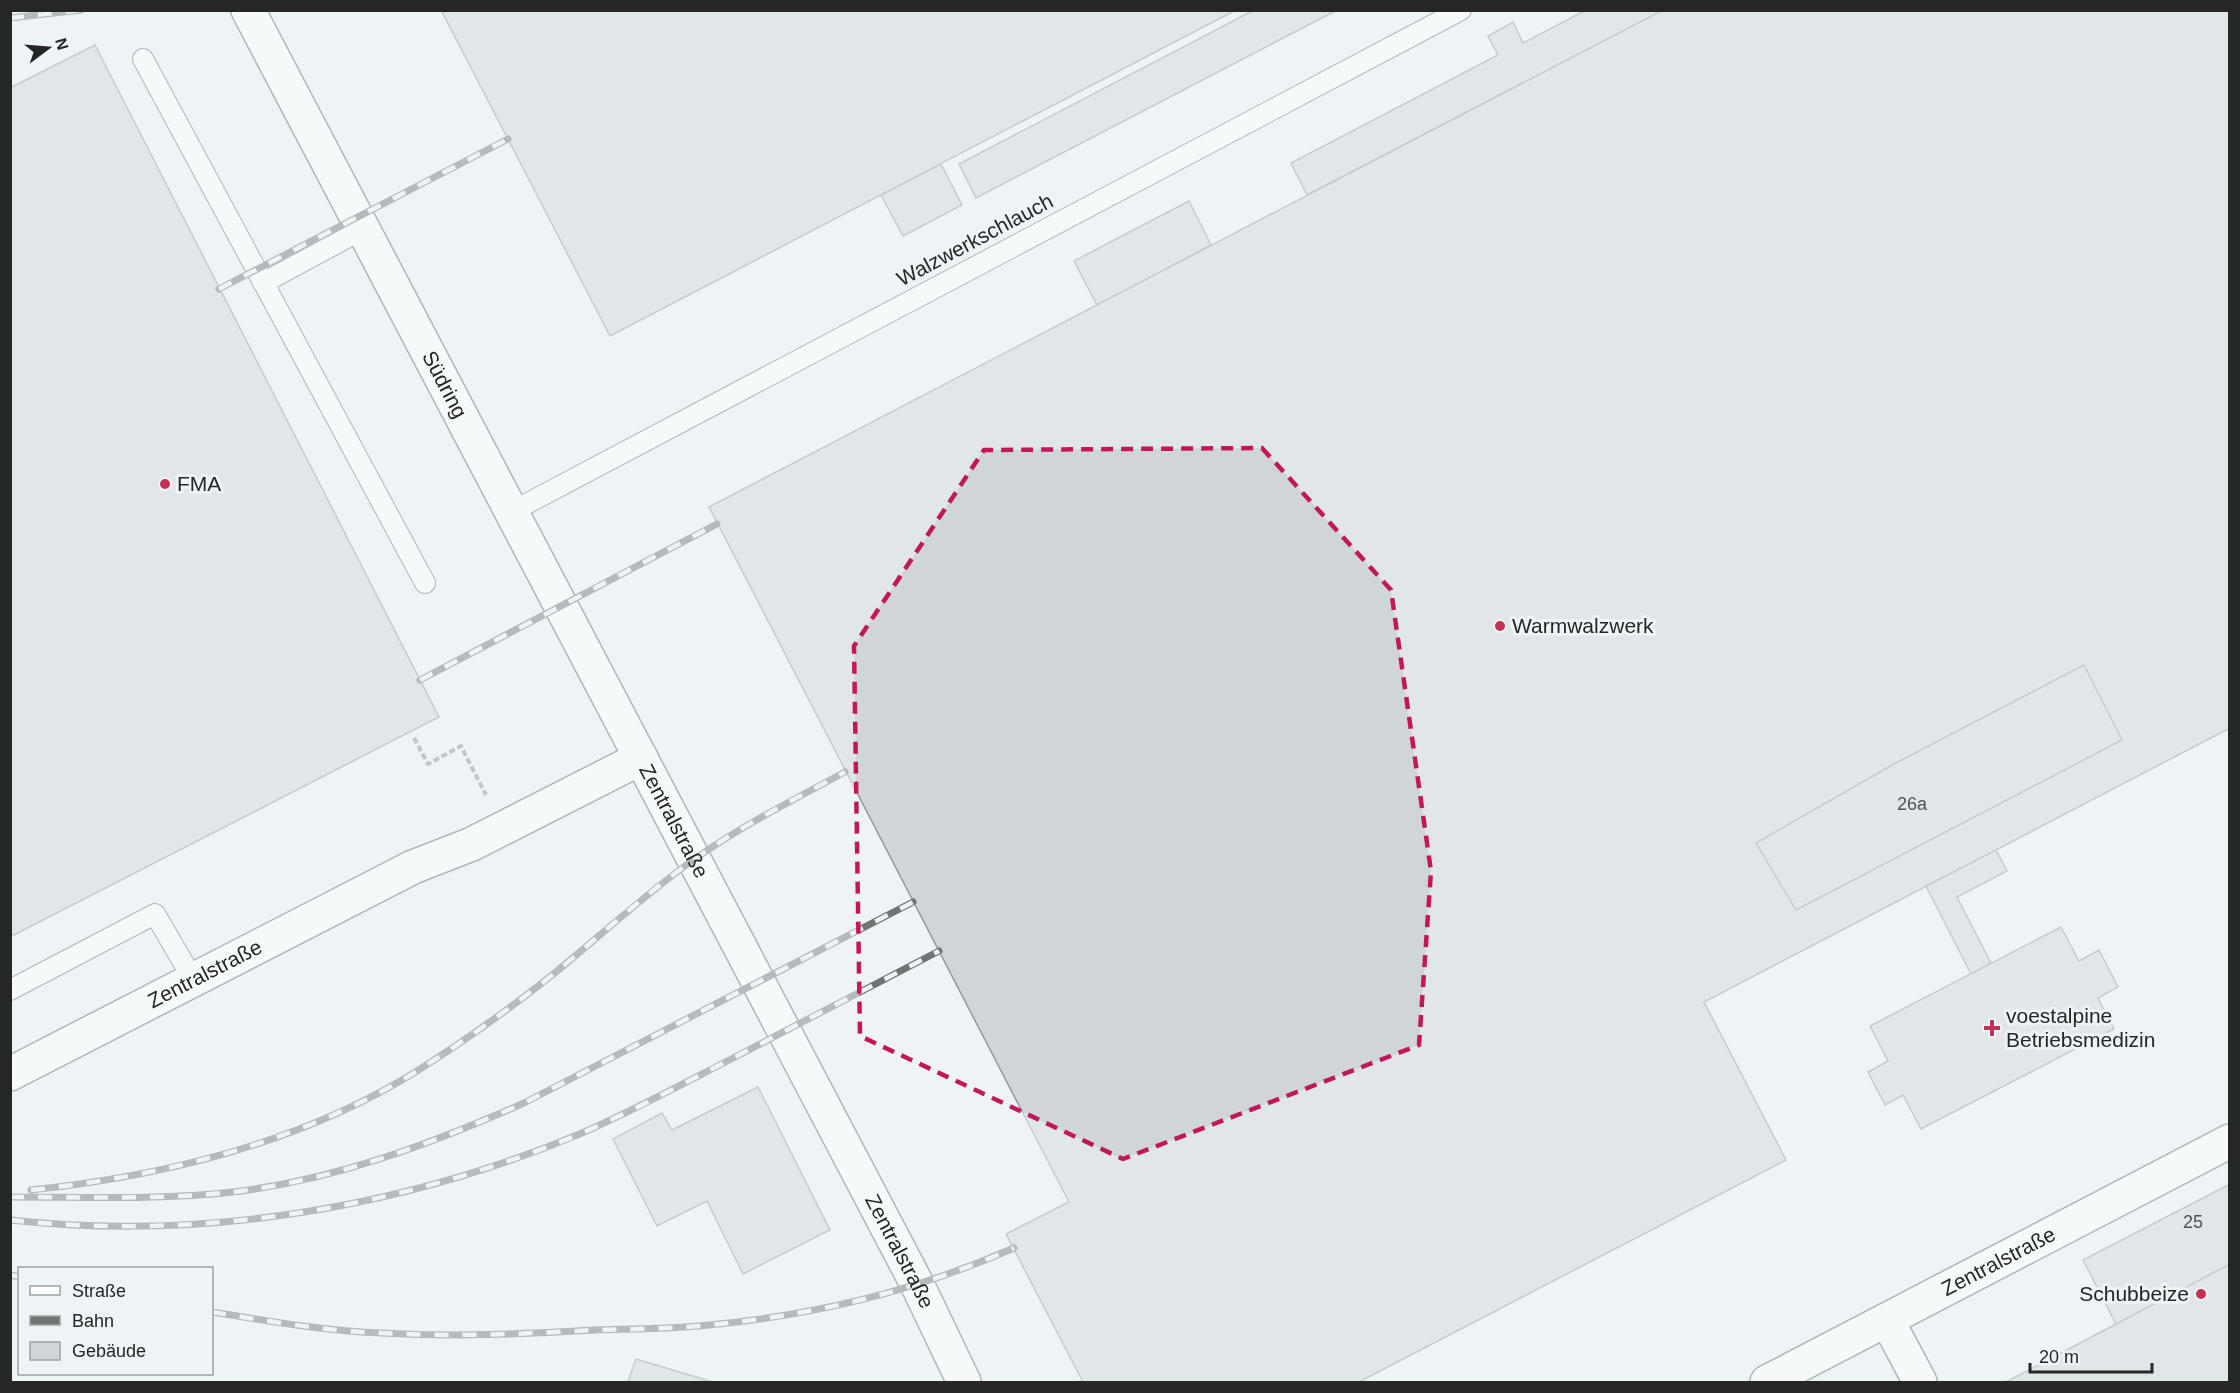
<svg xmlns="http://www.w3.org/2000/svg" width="2240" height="1393" viewBox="0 0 2240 1393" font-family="Helvetica,sans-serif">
  <rect width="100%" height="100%" fill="#eef4f6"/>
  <path fill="#d0d6d8" stroke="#949a9c" stroke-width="1.5" d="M441,10H1236L610,336Z
    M1254,10H1337L976,198L959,164Z
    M1586,10H1663L1307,195L1291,163L1498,55L1488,36L1513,22L1523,43Z
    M1663,10H2230V728L1704,1002L1786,1160L1359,1382H1083L1006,1234L1069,1202L709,507Z
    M95,45L439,717L10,937V88Z
    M941,164L962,205L903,236L881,195Z
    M1189,201L1211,245L1097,305L1074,261Z
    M2084,665L2122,740L1796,910L1756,843L1894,764Z
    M1996,850L2007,871L1957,897L1991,963L1971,974L1926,886Z
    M2061,927L2079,961L2099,950L2118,987L2098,998L2114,1029L1921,1129L1903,1095L1885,1105L1868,1072L1888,1061L1870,1026Z
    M758,1087L830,1230L743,1274L707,1201L657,1226L613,1139L662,1113L672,1130Z
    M2230,1184V1264L2116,1324L2083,1260Z
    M2230,1264V1382H2006L2116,1324Z
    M636,1359L713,1382H628Z"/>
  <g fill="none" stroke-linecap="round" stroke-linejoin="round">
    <g stroke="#666b6d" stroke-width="22">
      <path id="service" d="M143,59L425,583
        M263,283L363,229
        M511,512L1461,10
        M10,990L155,914L194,981"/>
    </g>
    <g stroke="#666b6d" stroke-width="36">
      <g id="minor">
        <path id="s1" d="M248,10L918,1286L964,1382"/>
        <path id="s2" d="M10,1074L413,867L472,844L641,758"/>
        <path d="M1887,1320L1920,1382"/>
        <path id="s3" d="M1767,1382L2230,1141"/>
      </g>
    </g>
    <path stroke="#8a8e8f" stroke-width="4" stroke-dasharray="6 3" stroke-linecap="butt" d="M414,738L428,764L461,746L486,795"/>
    <use href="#service" stroke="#fff" stroke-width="20"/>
    <use href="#minor" stroke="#fff" stroke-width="33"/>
    <g stroke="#717475" stroke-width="7">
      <path id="rail" d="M10,18L81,10
        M219,289L508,139
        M420,680L717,524
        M31,1190C164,1176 303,1142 417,1071C463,1042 508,1010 551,976C599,937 645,894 696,858C743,825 795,799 845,772
        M10,1197C85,1197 159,1200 233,1192C334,1180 431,1144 524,1103L913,902
        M10,1220C203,1241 403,1208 582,1133C635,1110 686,1082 737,1056C804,1021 872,986 939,951
        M10,1275L20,1277
        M212,1312C268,1321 325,1331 382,1333C453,1337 524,1334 595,1330C629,1329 664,1329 699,1326C810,1316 911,1293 1014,1248"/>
    </g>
    <use href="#rail" stroke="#eef4f6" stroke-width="4.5" stroke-dasharray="14" stroke-linecap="butt"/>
  </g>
  <path d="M0 0H2240V1393H0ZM1262,448L1391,590L1431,871L1419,1045L1123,1159L860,1036L854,646L984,450Z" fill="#eef4f6" fill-opacity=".55" fill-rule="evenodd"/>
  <path fill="none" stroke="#c2185b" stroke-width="4.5" stroke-dasharray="12 8" stroke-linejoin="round" d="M1262,448L1391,590L1431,871L1419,1045L1123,1159L860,1036L854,646L984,450Z"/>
  <g fill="#c23255" stroke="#eef4f6" stroke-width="2">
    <circle cx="165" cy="484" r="6"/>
    <circle cx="1500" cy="626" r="6"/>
    <path d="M1989 1019h6v6h6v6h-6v6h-6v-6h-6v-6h6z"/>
    <circle cx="2201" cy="1294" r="6"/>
  </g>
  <g text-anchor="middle" stroke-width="6" stroke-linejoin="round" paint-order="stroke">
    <g font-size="18" fill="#4f5253">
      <text x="1912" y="810">26a</text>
      <text x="2193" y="1228">25</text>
    </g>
    <g font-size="21" fill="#242627" stroke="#eef4f6">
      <text transform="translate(975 240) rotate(-28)" y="7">Walzwerkschlauch</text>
      <text dy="7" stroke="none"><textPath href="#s1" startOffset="423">Südring</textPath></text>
      <text dy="7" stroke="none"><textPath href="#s1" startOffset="916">Zentralstraße</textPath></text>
      <text dy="7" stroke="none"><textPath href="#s2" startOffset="219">Zentralstraße</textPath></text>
      <text dy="7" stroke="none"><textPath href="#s1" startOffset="1402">Zentralstraße</textPath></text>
      <text dy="7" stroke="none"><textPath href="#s3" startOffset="261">Zentralstraße</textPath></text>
    </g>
    <g font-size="21" fill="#242627" stroke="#eef4f6" text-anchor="start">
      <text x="177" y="491">FMA</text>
      <text x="1512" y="633">Warmwalzwerk</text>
      <text x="2006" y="1023">voestalpine<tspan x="2006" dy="24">Betriebsmedizin</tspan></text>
      <text x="2189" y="1301" text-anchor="end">Schubbeize</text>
    </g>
  </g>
  <rect width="2240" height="1393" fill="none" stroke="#242627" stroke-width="24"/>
  <rect x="18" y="1267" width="195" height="108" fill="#eef4f6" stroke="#9da2a3" stroke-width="1.5"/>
  <rect x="30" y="1286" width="30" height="9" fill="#ffffff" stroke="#9da2a3" stroke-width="1.5"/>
  <text x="72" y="1297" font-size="18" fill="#242627">Straße</text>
  <rect x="30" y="1316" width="30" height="9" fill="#717475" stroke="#9da2a3" stroke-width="1.5"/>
  <text x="72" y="1327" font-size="18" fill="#242627">Bahn</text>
  <rect x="30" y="1342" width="30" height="18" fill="#d0d6d8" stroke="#9da2a3" stroke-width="1.5"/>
  <text x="72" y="1357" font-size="18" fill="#242627">Gebäude</text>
  <g transform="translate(48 48) rotate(74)" stroke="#eef4f6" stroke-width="4.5" paint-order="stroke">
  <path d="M0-4.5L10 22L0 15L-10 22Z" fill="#242627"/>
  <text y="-9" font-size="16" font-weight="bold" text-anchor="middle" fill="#242627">N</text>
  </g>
  <path d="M2030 1363v9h122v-9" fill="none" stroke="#242627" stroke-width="3"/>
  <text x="2039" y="1363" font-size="18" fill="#242627" stroke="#eef4f6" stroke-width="4.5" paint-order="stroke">20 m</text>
</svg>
